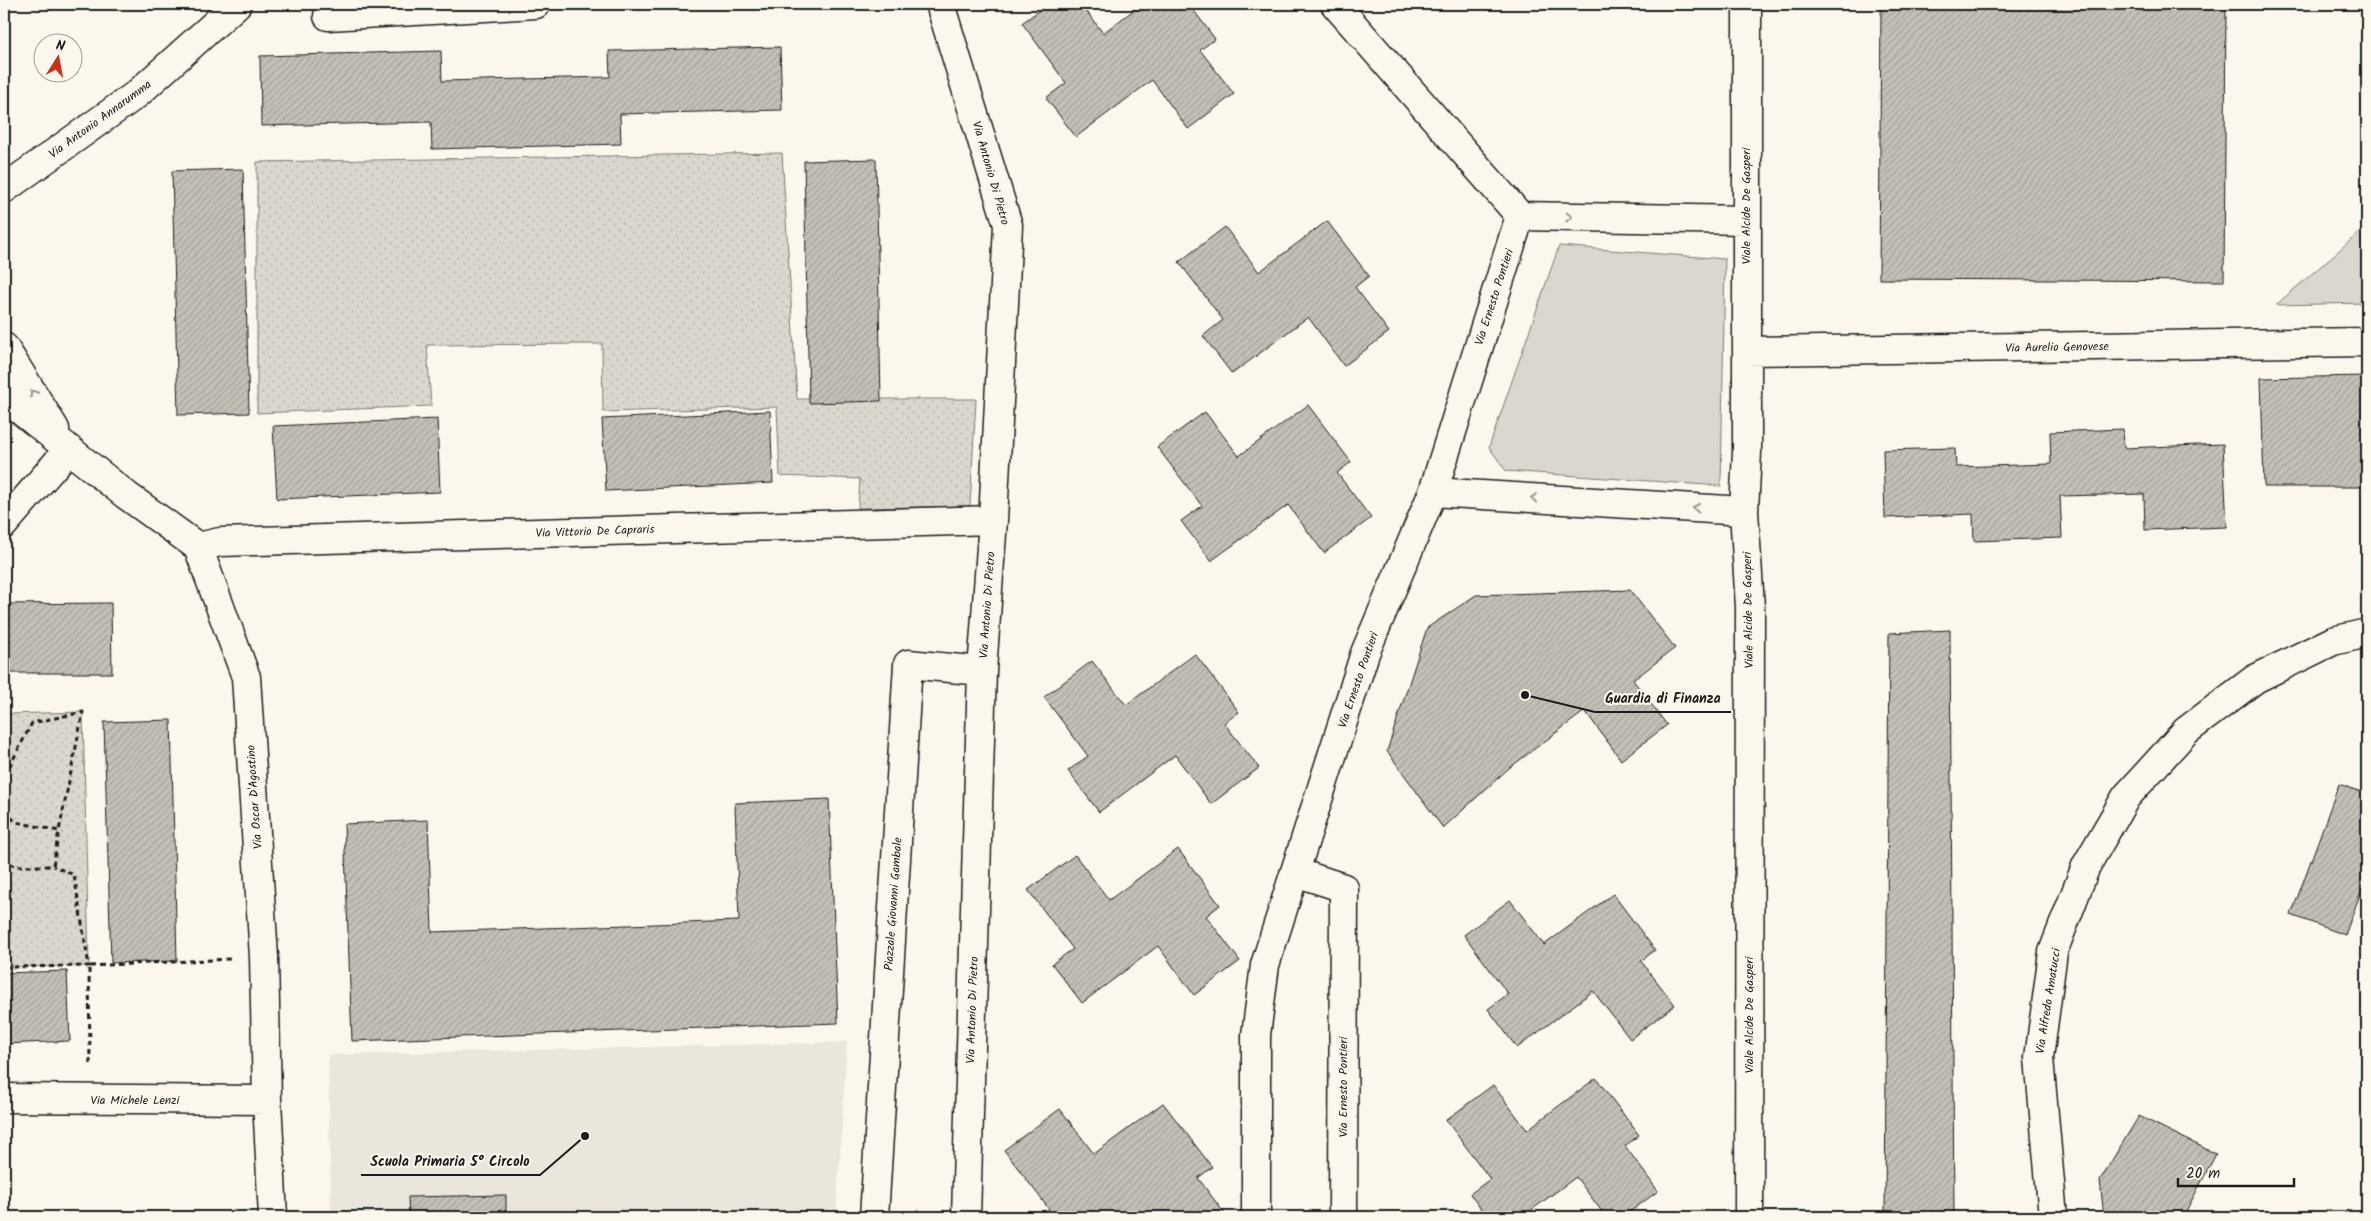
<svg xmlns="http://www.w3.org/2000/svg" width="2371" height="1221" viewBox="0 0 2371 1221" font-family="Kalam,sans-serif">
  <defs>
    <pattern id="park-dots" width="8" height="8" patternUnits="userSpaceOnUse" patternTransform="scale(1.25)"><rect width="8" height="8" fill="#dad7ce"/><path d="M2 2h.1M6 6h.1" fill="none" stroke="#bab8b0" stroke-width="1.8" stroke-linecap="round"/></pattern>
    <pattern id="building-hatch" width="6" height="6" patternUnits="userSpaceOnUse" patternTransform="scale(1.25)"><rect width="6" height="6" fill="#c3c0b8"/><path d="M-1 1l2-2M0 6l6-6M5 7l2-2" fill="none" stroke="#a7a49e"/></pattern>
  </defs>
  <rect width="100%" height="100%" fill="#fbf7ec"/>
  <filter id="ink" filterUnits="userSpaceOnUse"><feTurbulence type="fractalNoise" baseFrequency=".02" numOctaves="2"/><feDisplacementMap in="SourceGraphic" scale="10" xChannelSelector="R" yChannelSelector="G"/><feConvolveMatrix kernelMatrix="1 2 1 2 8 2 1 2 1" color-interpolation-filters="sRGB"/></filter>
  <g filter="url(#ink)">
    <path fill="#eae6dc" d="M847,1042L836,1217H331L328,1055Z"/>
    <path fill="#dad7ce" stroke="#7b7a75" d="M2367,226V303L2276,305Z
      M1559,246L1725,259L1721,486L1506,471L1489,447Z"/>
    <path fill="url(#park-dots)" stroke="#7b7a75" d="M782,153L797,399H976L970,506L858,508L860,479L780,476L777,407L603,412L602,344L427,345L431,406L257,413V162Z
      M83,712L89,966L4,967V714Z"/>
    <path fill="url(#building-hatch)" stroke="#1c1c1c" d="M1048,4H1081L1103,33L1142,4H1189L1215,39L1200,50L1234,94L1188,129L1152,80L1076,137L1046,98L1066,83L1022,23Z
      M1881,4H2226L2224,281L1879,279Z
      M780,47L782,110L620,114L621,144L432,149L431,122L261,126L260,56L441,51L442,81L610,77L609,51Z
      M876,159L881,401L809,403L804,161Z
      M243,169L249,413L178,415L172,171Z
      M1327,221L1369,276L1355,287L1389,332L1344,366L1308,317L1232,374L1203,336L1223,320L1179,262L1225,227L1259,272Z
      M2367,376V487H2264L2261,378Z
      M1308,405L1351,462L1337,473L1371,518L1324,553L1288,505L1211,561L1181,521L1202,506L1157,447L1205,412L1239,456Z
      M770,411L773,483L606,491L602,419Z
      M437,419L440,492L277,499L273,426Z
      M2123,429L2124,448L2223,444L2227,527L2145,530L2144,494L2060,496L2062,538L1974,541L1973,514L1885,518L1883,450L1955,448L1956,467L2051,464L2050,432Z
      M1630,590L1675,648L1633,680L1667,725L1621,760L1585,711L1509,768L1443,828L1387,751L1427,628L1476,595Z
      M111,603L112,673H4V604Z
      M1950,630L1954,1217H1885L1889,633Z
      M1195,654L1239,712L1224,723L1259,768L1211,804L1175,755L1099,812L1068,771L1088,756L1044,697L1092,661L1126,705Z
      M171,720L177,961L111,963L104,722Z
      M2339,784L2367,794V875L2345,935L2291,915Z
      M829,799L838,1023L352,1041L344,824L428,820L432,932L739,921L735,803Z
      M1178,849L1220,905L1206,916L1240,961L1194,995L1158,946L1082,1003L1052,964L1073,949L1028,890L1075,855L1109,900Z
      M1613,894L1655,950L1641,961L1675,1005L1630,1039L1593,991L1517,1048L1488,1009L1508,994L1464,935L1510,900L1544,945Z
      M67,971L70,1041L4,1044V973Z
      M1596,1078L1639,1135L1625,1146L1658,1191L1623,1217H1606L1576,1177L1522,1217H1487L1470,1194L1490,1179L1446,1120L1493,1085L1527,1130Z
      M1163,1103L1212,1167L1198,1178L1227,1217H1038L1049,1209L1004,1150L1060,1109L1094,1154Z
      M2139,1116L2216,1154L2183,1217H2104L2100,1180Z
      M506,1195V1217H409L408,1197Z"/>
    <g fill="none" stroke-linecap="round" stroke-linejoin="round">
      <g stroke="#1c1c1c" stroke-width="31">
        <path id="minor" d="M940,4L1008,225L993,520L982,671L966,1217
          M1747,4V452L1744,511L1750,607L1749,1217
          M328,16L536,4
          M1520,216L1746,220
          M4,347L55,429
          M1747,351L2367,342
          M4,397L126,495L198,547L246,677L264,957L267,1100L273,1217
          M1433,492L1744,511
          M4,524L68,450
          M198,547L220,542L993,520
          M1295,872L1344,888L1343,1217
          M4,1098L267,1100
          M874,1217L908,664L982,671
          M1256,1217V1035L1265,965L1365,653L1433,492L1520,216L1335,4
          M2053,1217L2039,1058L2053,952L2086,866L2126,797L2186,731L2255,679L2333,641L2367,633"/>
      </g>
      <g stroke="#1c1c1c" stroke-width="31">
        <path id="secondary" d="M4,189L137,94L237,4"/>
      </g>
      <path stroke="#1c1c1c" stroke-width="3" stroke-dasharray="5 4" stroke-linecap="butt" d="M4,774L7,771L32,723L83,712L59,831
        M4,811L16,822L59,831L53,866H15L4,861
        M4,967L89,966L74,875L53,866
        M90,1064L89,966L230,959"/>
      <use href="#minor" stroke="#fbf7ec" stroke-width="28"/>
      <use href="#secondary" stroke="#fbf7ec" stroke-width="28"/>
    </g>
    <defs><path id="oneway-chevron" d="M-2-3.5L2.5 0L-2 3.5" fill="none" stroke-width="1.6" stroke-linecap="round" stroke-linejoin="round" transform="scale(1.25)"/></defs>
    <g stroke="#97948e">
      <use href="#oneway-chevron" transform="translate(1569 217) rotate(1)"/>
      <use href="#oneway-chevron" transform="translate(33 393) rotate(-122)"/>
      <use href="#oneway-chevron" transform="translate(1534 498) rotate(-176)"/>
      <use href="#oneway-chevron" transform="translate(1696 508) rotate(-176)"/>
    </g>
  </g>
  <g text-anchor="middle" stroke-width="4" stroke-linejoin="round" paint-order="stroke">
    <g font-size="12" fill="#1c1c1c" stroke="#fbf7ec">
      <text transform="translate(100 119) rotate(-36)" y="4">Via Antonio Annarumma</text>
      <text transform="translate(991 173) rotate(74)" y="4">Via Antonio Di Pietro</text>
      <text transform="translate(1746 206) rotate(-90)" y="4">Viale Alcide De Gasperi</text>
      <text transform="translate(1494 297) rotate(-72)" y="4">Via Ernesto Pontieri</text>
      <text transform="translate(2057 347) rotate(-1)" y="4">Via Aurelio Genovese</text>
      <text transform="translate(595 531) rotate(-2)" y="4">Via Vittorio De Capraris</text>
      <text transform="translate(987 605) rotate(-86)" y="4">Via Antonio Di Pietro</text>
      <text transform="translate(1748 610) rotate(-91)" y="4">Viale Alcide De Gasperi</text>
      <text transform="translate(1358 680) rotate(-71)" y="4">Via Ernesto Pontieri</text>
      <text transform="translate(254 797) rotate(-94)" y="4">Via Oscar D'Agostino</text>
      <text transform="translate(893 904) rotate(-86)" y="4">Piazzale Giovanni Gambale</text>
      <text transform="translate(2048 1001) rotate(-81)" y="4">Via Alfredo Amatucci</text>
      <text transform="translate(972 1010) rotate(-88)" y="4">Via Antonio Di Pietro</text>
      <text transform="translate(1749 1015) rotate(-90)" y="4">Viale Alcide De Gasperi</text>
      <text transform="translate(1343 1087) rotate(-90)" y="4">Via Ernesto Pontieri</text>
      <text x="135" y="1104">Via Michele Lenzi</text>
    </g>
  </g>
  <path fill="none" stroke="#1c1c1c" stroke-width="2" d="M1525 695L1595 712H1731M585 1136L540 1175H361"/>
  <g fill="#1c1c1c" stroke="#fbf7ec" stroke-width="2">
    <circle cx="1525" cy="695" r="5"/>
    <circle cx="585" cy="1136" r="5"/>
  </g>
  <g font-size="14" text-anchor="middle" font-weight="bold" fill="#1c1c1c" stroke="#fbf7ec" stroke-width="4" stroke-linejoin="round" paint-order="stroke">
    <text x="1663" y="703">Guardia di Finanza</text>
    <text x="450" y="1166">Scuola Primaria 5° Circolo</text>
  </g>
  <rect width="2371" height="1221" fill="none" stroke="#fbf7ec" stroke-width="20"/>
  <rect x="10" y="10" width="2351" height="1201" fill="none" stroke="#1c1c1c" stroke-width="2" filter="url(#ink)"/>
  <g transform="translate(58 58) rotate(11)"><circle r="24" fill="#fbf7ec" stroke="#a29f99"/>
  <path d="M0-4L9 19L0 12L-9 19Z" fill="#c8321e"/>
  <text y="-8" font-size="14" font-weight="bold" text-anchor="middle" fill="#1c1c1c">N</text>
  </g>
  <path d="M2178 1178v8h116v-8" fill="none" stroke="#1c1c1c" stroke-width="2.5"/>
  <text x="2186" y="1178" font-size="15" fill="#1c1c1c" stroke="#fbf7ec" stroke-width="4" paint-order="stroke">20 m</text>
</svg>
